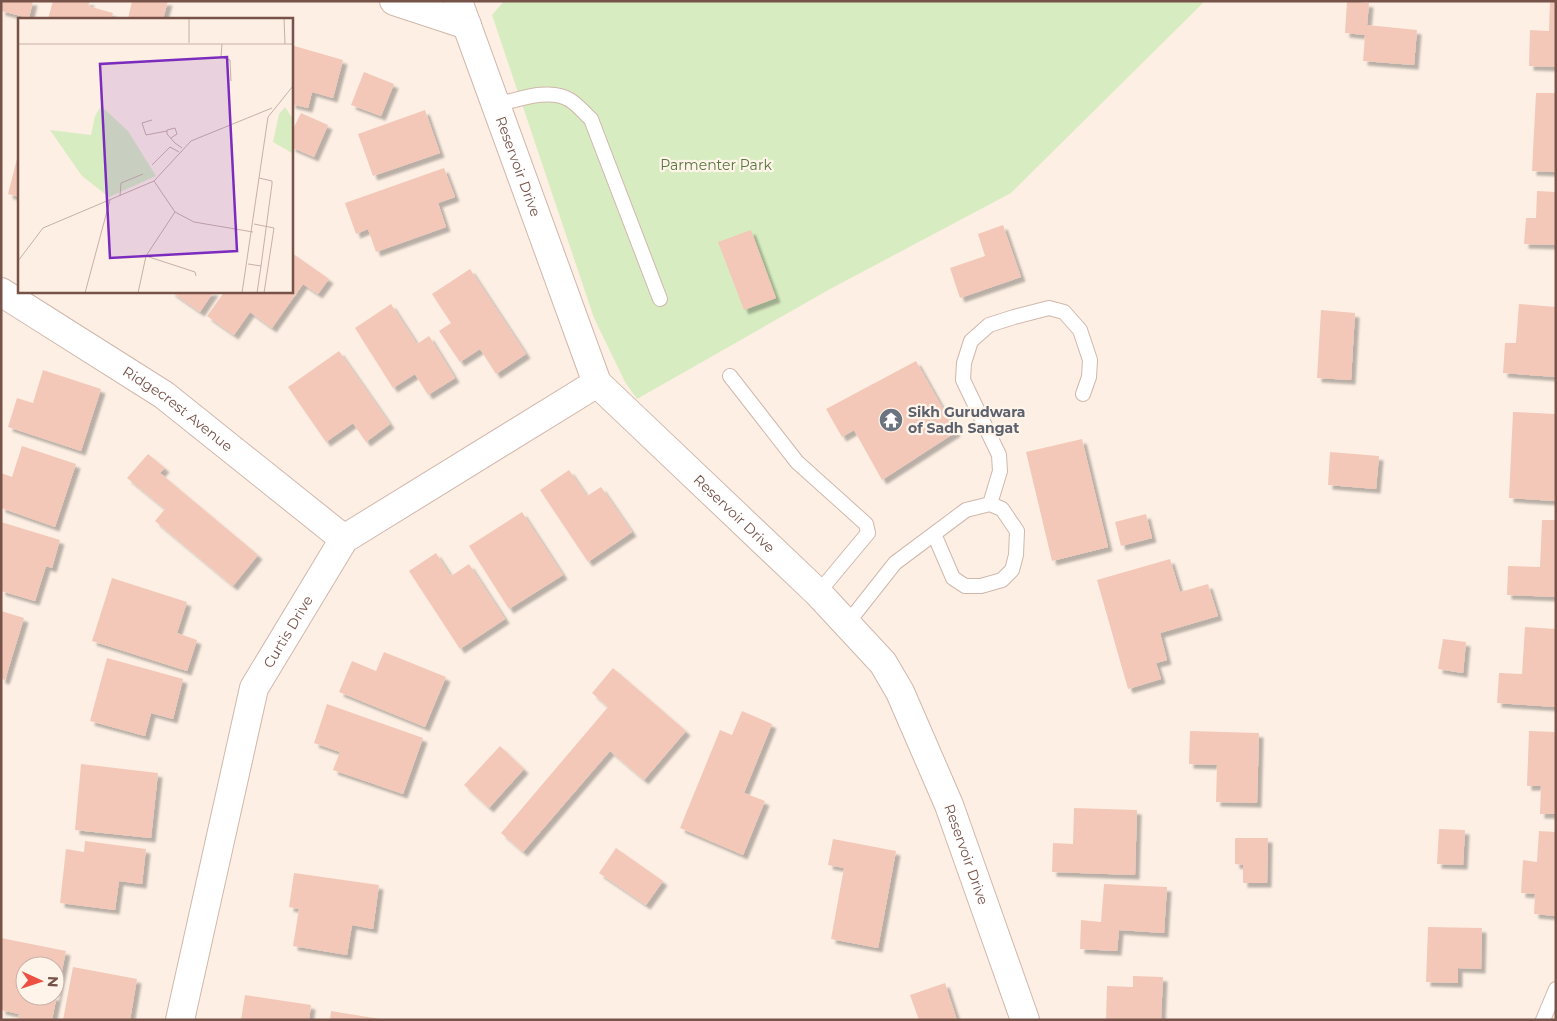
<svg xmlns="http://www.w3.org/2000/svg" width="1557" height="1021" viewBox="0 0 1557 1021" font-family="Montserrat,sans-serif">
  <defs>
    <filter id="shadow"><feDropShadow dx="4.5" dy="4.5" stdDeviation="1" flood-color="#0004"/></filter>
  </defs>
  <rect width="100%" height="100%" fill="#fdefe3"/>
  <path fill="#d8ecc1" d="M504,1H1205L1011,193L832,288L637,399L625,382L594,318L492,15Z"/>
  <path fill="#f4c8b9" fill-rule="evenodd" filter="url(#shadow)" d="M1,1H33L29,18L1,11Z
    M53,1H90L88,6L113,13L111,19H48Z
    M132,1H168L163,19H128Z
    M1347,1L1369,3L1367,25L1417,30L1414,65L1363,61L1365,35L1345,33Z
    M1550,1H1556V67L1529,66L1530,30L1549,31Z
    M291,45L343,60L333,98L312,92L308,108L291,104Z
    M364,72L394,84L381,116L351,105Z
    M1536,93H1556V172L1532,171Z
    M425,110L440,153L373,176L358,134Z
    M301,113L328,125L314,157L291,147V133Z
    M18,155H19V197L8,194Z
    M444,168L455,197L438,203L446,227L376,252L368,229L356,234L345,203Z
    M1537,191L1556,192V245L1524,244L1526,218H1536Z
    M1003,225L1021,277L960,298L950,268L985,256L978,234Z
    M751,230L776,298L744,310L718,242Z
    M292,253L329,279L318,294L303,284L272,328L250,312L234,335L207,316L225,291H291Z
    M470,269L526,354L496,374L480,349L460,362L439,331L451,323L432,294Z
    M170,291H214L200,312Z
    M391,304L417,344L429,336L455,378L428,395L415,374L393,388L355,328Z
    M1519,304L1556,307V377L1503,373L1505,343H1516Z
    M1321,310L1355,313L1351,380L1317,378Z
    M339,351L390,424L366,442L353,423L326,442L288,387Z
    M916,361L956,432L882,480L854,430L842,437L826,409Z
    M43,370L101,389L81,451L8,427L17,398L33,403Z
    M1513,412L1556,414V501L1509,498Z
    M1082,439L1108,547L1052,561L1026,452Z
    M22,446L76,464L55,527L1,508V473L12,477Z
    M1330,452L1379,456L1376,489L1328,485Z
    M148,454L165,468L160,473L258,555L233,586L155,521L165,509L127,478Z
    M569,470L587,496L601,487L632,532L588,562L540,490Z
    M522,512L563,575L509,609L469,546Z
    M1146,514L1152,538L1121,546L1115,522Z
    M1542,520H1556V597L1507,595L1508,566L1540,567Z
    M1,522L60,540L52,568L46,566L35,601L1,591Z
    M436,553L451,576L469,564L505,619L460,649L409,571Z
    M1170,559L1180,592L1208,584L1218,616L1160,633L1167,660L1156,663L1161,679L1128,689L1097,580Z
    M112,578L187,602L177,633L197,640L187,671L92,641Z
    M1,611L24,618L5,680L1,679Z
    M1525,627L1556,629V707L1497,703L1499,673L1522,674Z
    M1443,639L1466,642L1463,673L1438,669Z
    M384,652L446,677L425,727L339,692L352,661L376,671Z
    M107,658L183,679L173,719L151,713L145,736L90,721Z
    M613,668L686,731L644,780L610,751L523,852L501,833L608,707L592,693Z
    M327,704L423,738L403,794L333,770L340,752L314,743Z
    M742,711L772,724L744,793L765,801L743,855L680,828L720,730L732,735Z
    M1190,731L1259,733L1257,803L1216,802L1217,765L1189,764Z
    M1529,731L1556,732V814H1540L1541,786H1527Z
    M500,746L524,769L489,808L464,785Z
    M81,764L158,773L151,838L75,830Z
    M1074,808L1137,810L1135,875L1052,872L1053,843L1073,844Z
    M1439,829L1465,830L1463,865L1437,864Z
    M1539,831L1556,832V916L1534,914L1535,894L1521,893L1523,860L1537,862Z
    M1235,838H1268L1267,883H1243V865L1235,864Z
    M833,839L896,851L878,948L831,939L844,868L828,865Z
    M85,841L146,849L142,884L119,881L115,910L60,903L66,849L84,852Z
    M616,848L663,881L646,905L599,873Z
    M294,873L379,885L373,929L352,925L347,955L293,946L299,909L289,907Z
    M1104,884L1167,887L1164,933L1119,930L1117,951L1080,949L1081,920L1101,922Z
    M1428,927L1482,928L1481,969L1458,968V983L1426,982Z
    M1,938L66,951L52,1020H18L19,1014L1,1010ZM25,966H55V996H25Z
    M73,967L137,979L130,1020H63Z
    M1133,976L1163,977L1161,1020H1106L1107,986L1133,987Z
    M945,983L957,1020H919L910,995Z
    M245,995L311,1005L309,1020H241Z
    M331,1011L380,1019V1020H330Z"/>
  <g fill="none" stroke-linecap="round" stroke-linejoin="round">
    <g stroke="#d1b7ac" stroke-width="16">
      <path id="lane" d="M496,105C517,100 550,87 570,100C578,105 584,113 591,119L660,299
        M730,376L797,462L866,524L868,533L818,593
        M990,504L1000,471L999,455L963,380L964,363L971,341L989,325L1014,317L1049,308L1064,312L1080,330L1090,360L1089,377L1083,394
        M846,625L895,563L966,510L990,504L1002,509L1017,531L1016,555L1012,570L1002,580L981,586H965L953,578L934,534
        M1543,1020L1556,989"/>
    </g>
    <g stroke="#d1b7ac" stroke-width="30">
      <g id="street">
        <path d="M394,1L467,25"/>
        <path id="s1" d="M458,1L597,383L818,593L883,663L900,692L949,805L1025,1020"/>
        <path id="s2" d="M1,292L164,395L344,539"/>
        <path id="s3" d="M180,1020L254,688L344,539L597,383"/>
      </g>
    </g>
    <use href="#lane" stroke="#fff" stroke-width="14"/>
    <use href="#street" stroke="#fff" stroke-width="28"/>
  </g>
  <defs>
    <g id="temple-disc" transform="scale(1.25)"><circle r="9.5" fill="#6b7280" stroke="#fff4ea"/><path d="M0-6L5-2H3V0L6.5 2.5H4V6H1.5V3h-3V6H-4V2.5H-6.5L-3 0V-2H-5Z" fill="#fff"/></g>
  </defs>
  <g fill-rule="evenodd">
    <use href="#temple-disc" x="891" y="420"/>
  </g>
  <g text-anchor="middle" stroke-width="4.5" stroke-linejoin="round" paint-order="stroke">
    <g font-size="14" fill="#56773c" stroke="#fff4ea">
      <text x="716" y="170">Parmenter Park</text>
    </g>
    <g font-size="14" fill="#775248" stroke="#fff4ea">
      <text dy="5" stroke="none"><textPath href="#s1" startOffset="176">Reservoir Drive</textPath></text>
      <text dy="5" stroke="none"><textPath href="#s2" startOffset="212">Ridgecrest Avenue</textPath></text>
      <text dy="5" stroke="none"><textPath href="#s1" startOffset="596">Reservoir Drive</textPath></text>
      <text dy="5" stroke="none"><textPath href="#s3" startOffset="406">Curtis Drive</textPath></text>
      <text dy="5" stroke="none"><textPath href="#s1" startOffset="1016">Reservoir Drive</textPath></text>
    </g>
    <g font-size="14" font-weight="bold" fill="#5b616d" stroke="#fff4ea" text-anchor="start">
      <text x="908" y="417">Sikh Gurudwara<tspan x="908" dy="16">of Sadh Sangat</tspan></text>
    </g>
  </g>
  <g transform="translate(18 18)">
    <rect width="275" height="275" fill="#fdefe3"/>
    <path d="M83,88L110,113L138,158L91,179L64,158L32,112L73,117L77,98ZM267,89L275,101L274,135L255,124L261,96Z" fill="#d8ecc1"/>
    <path fill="none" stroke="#c7b0a5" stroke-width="1" d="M266,0L267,26M171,25V0M0,26H275M204,26L203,39L212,42L213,63M134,102L124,105L128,117L149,113M153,120L159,116L157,110L149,112V116L157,125L164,130M134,147L152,129L161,134M136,163L157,194L176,204L235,214M102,178L103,165L125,156M236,206L256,210L246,275M128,238L177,254L178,258M0,243L25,210L136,163L173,123L254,90M230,246L243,248L254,166V163L241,160M67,275L92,182M120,275L128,238L157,194M224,275L250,99L275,68M239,275L243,248"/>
    <path fill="#7b2cbf" fill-opacity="0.15" stroke="#7b2cbf" stroke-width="2.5" d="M209,39L219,233L92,240L82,46Z"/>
    <rect width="275" height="275" fill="none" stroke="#775248" stroke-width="2.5"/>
  </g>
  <rect width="1557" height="1021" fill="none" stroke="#775248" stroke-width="5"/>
  <g transform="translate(40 981) rotate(93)"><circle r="24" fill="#fff4ea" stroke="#c9b3a9"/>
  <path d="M0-4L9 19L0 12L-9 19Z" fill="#ed5042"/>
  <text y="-8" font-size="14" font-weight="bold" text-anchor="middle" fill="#775248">N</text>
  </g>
</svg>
